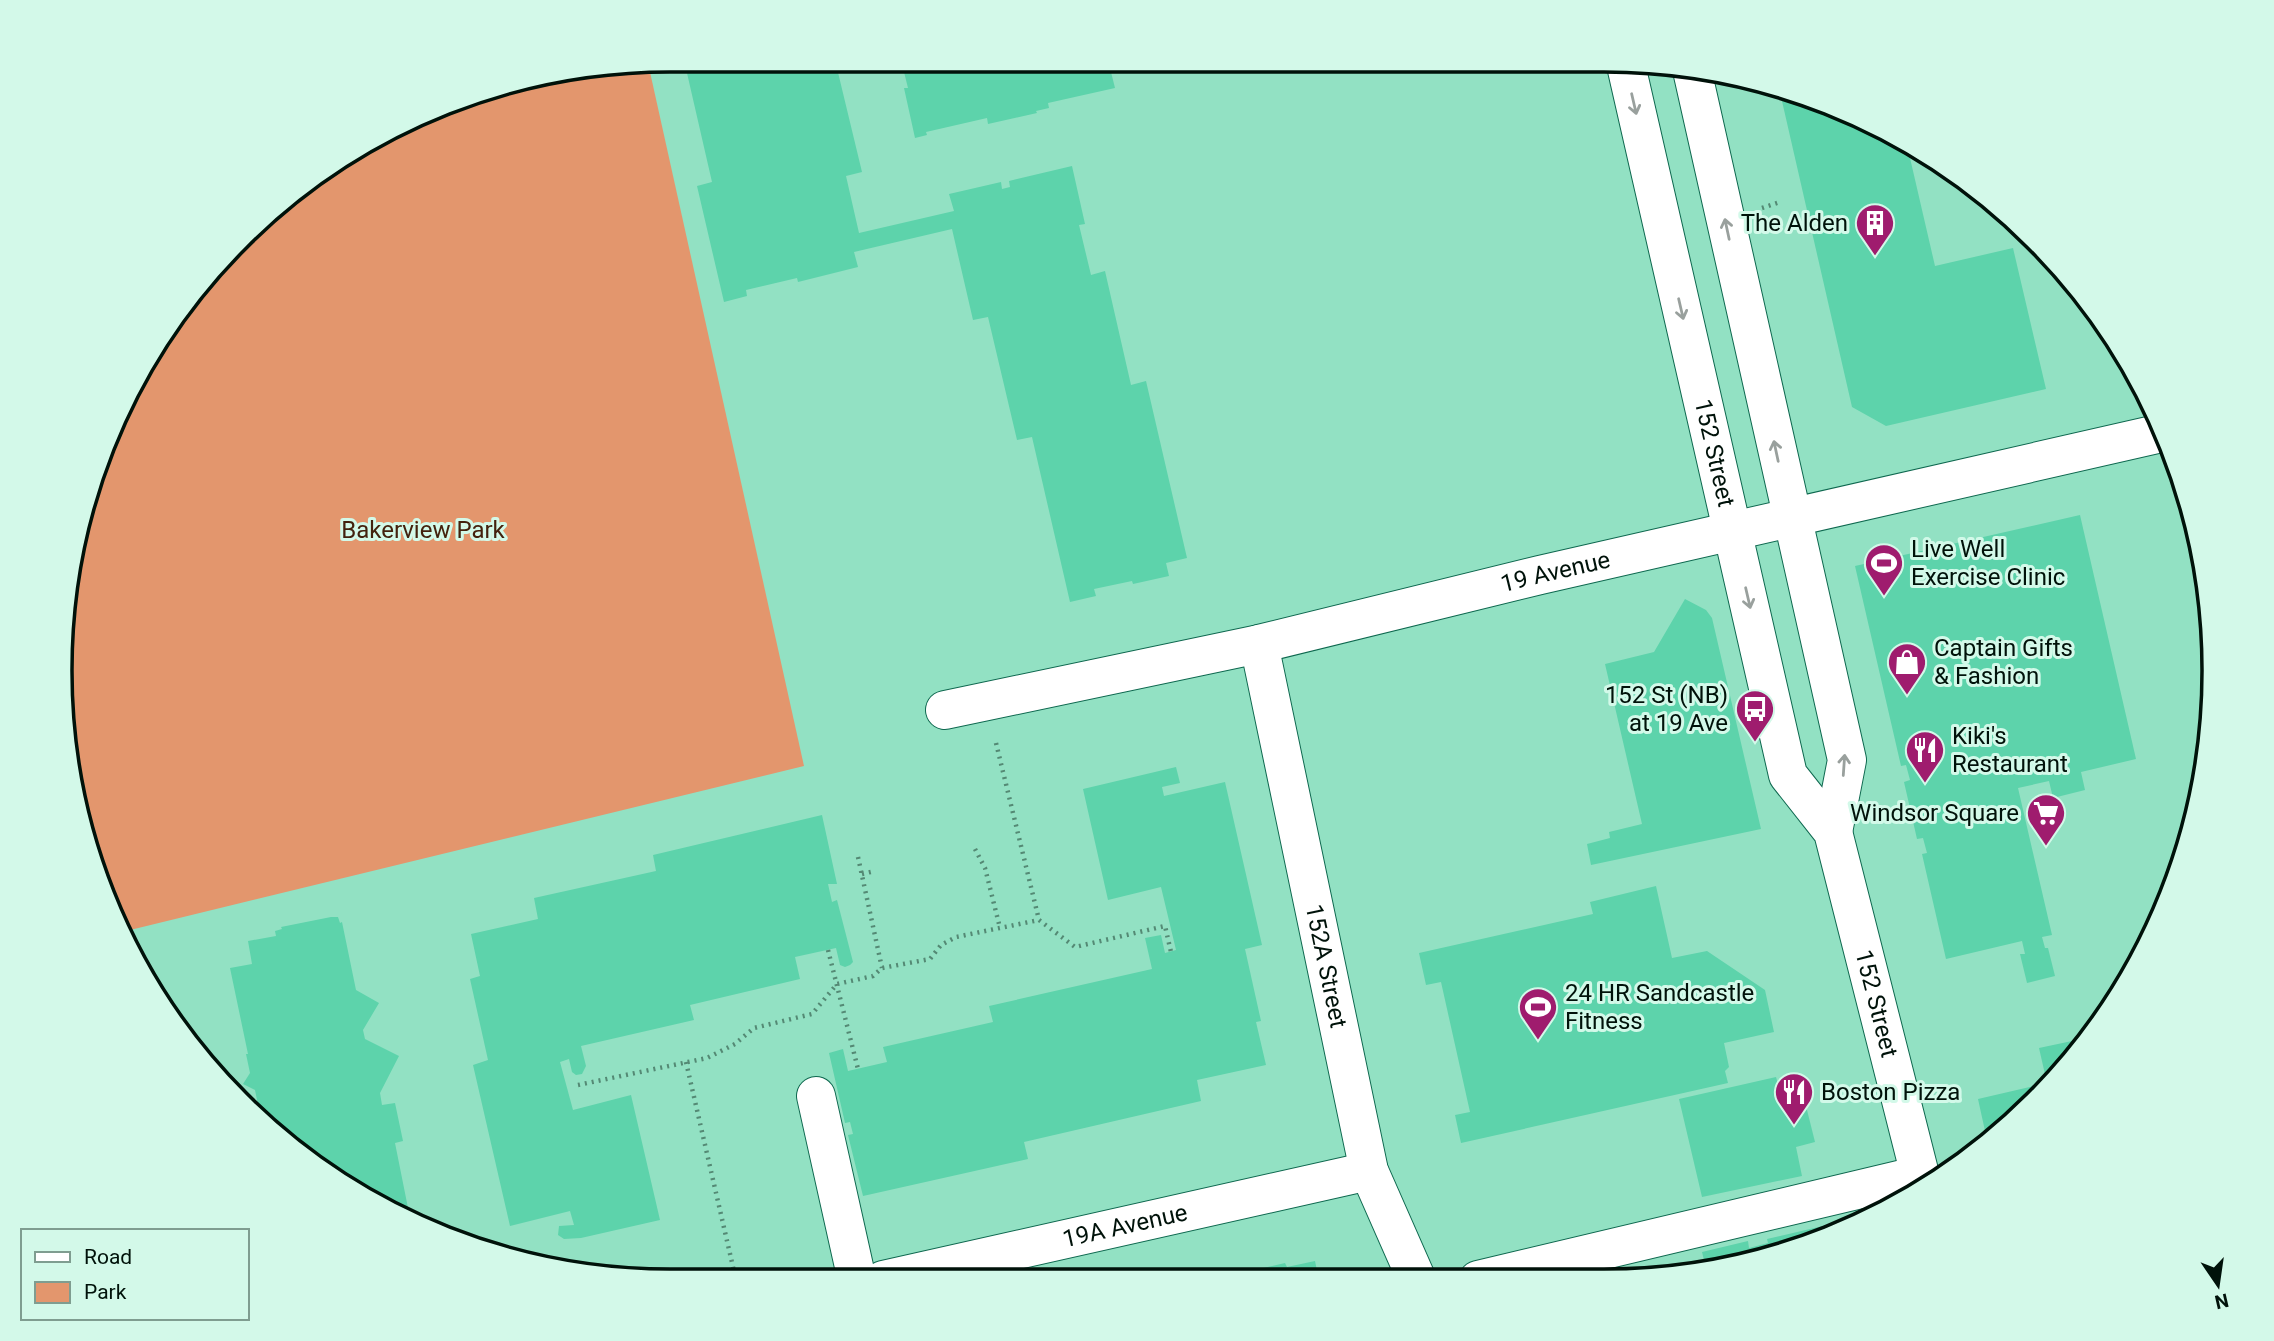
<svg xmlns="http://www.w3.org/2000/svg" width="2274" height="1341" viewBox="0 0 2274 1341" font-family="Roboto,sans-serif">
  <rect width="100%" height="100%" fill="#92e1c3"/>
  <path fill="#e3966d" d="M648,63L804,766L126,931L92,867L60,671L80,512L163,331L299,186L474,92Z"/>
  <path fill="#5dd3ab" d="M684,60H835L862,172L846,176L859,233L954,211L949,194L1001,182L1002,189L1010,187L1009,181L1072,166L1085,224L1079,225L1091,275L1105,271L1131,385L1146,381L1187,558L1166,563L1169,576L1133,584L1132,581L1094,589L1096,596L1070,602L1032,437L1017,440L988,317L973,320L952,229L854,252L858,267L798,282L797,278L746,290L747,296L724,302L697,186L712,182Z
    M901,60H1108L1115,88L1048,103L1049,108L1036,111L1037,113L988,124L987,118L926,132L927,135L915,138L904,88H908Z
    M1779,88L1800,92L1907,145L1935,266L2013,248L2046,389L1886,426L1852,407Z
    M2080,515L2136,759L2081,772L2085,790L2053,798L2049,781L2018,788L2052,935L2042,937L2045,948H2048L2055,976L2027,983L2020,954H2025L2022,941L1946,959L1922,854L1927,853L1923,838L1917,839L1904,782L1910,780L1906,765L1901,766L1855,566Z
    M1685,599L1706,610L1712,618L1761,829L1591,865L1587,844L1610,838L1609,832L1642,824L1605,664L1654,652Z
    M1176,767L1180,783L1162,787L1164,796L1225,782L1262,945L1245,949L1261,1021L1256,1022L1266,1065L1197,1080L1201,1101L1024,1142L1028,1159L863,1196L848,1135L853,1134L850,1122L845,1123L829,1053L843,1049L848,1071L887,1062L883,1047L993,1022L989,1006L1152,969L1145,938L1161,935L1165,953L1176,950L1161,887L1108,900L1083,789Z
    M822,815L837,884H828L832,902L837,900L853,962L850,965L845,967L840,965L836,948L795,957L800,979L690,1005L694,1020L581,1046L586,1066L582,1074L576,1075L572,1072L569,1059L560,1062L573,1110L631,1095L660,1220L581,1238L564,1239L558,1235L559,1226L574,1225L570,1211L510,1226L473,1065L488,1060L470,979L480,976L471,934L538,919L534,898L656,871L653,855Z
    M1656,886L1672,958L1707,951L1765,990L1774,1032L1724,1043L1729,1067L1725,1071L1728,1083L1461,1143L1455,1115L1470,1112L1441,982L1426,985L1419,953L1593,914L1590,902Z
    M331,917H338L340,923L342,922L356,990L379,1003L363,1030L365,1039L399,1056L380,1093L382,1105L395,1103L403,1141L395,1143L410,1218L331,1179L256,1108L258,1105L255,1090L243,1084L250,1073L246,1054H248L230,968L252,964L248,941L276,936L275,931L282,929L281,927Z
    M2072,1041L2075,1055L2035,1103L1987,1140L1978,1099L2047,1083L2039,1048Z
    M1776,1077L1780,1091L1801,1086L1815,1142L1796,1147L1802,1176L1702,1197L1679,1099Z
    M1827,1225L1829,1236L1800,1249L1706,1268L1702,1252L1748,1241L1749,1248L1768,1243L1767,1239Z
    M1315,1261L1319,1280H1231L1246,1275V1272L1285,1263L1287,1267Z"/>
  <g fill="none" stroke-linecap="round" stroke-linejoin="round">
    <g stroke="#0e684f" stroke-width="40">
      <g id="minor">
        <path id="s1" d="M1259,644L1369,1171L1417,1280"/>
        <path id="s2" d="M945,710L1259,644L1540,575L2166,432"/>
        <path d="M816,1096L857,1280"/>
        <path id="s3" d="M883,1280L1369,1171"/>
        <path d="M1478,1280L1920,1175"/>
      </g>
    </g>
    <g stroke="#0e684f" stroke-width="40">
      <g id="major">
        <path id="s4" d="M1625,61L1788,775L1833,832L1920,1175L1926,1187"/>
        <path d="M1692,70L1847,760L1833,832"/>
      </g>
    </g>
    <path stroke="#548974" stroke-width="4.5" stroke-dasharray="2 5" stroke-linecap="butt" d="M1762,208L1780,202
      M996,743L1039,920
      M975,849L985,868L1000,928
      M858,857L882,968
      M862,874L875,871
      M828,950L858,1069
      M686,1062L736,1280
      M578,1085L707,1058L735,1044L754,1028L812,1014L837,984L873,976L882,968L930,959L941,945L956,937L1039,920L1075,947L1165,926L1171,952"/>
    <use href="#minor" stroke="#fff" stroke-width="38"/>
    <use href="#major" stroke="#fff" stroke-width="38"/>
  </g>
  <defs><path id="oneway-shaft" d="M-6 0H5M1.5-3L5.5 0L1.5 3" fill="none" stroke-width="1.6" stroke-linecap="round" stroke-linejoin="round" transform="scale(1.75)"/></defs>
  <g stroke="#99a09d">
    <use href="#oneway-shaft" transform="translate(1634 104) rotate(77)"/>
    <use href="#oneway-shaft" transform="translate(1727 229) rotate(-102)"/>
    <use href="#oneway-shaft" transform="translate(1681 309) rotate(77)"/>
    <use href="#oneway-shaft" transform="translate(1776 451) rotate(-102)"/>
    <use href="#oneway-shaft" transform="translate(1748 598) rotate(77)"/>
    <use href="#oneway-shaft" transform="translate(1844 765) rotate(-86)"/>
  </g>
  <defs>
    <g id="building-pin" transform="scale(2.0125)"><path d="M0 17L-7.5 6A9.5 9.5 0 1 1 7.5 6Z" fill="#9f1c6e" stroke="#d3f9e9"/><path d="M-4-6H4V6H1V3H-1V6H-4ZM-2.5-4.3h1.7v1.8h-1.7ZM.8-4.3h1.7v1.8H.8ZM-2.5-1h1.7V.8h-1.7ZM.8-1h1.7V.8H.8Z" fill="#fff"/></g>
    <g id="stadium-pin" transform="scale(2.0125)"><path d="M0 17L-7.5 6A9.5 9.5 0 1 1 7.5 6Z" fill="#9f1c6e" stroke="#d3f9e9"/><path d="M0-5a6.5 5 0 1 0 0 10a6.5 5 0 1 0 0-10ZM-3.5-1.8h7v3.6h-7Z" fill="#fff"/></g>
    <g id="shop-pin" transform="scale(2.0125)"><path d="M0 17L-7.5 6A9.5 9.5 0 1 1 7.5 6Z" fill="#9f1c6e" stroke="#d3f9e9"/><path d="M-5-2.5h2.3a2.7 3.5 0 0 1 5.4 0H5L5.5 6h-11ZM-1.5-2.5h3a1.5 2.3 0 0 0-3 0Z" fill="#fff"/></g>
    <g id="bus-pin" transform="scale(2.0125)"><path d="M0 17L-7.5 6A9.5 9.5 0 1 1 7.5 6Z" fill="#9f1c6e" stroke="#d3f9e9"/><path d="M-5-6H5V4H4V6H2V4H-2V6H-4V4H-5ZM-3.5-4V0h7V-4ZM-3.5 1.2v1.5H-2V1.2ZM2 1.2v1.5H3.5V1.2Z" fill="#fff"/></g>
    <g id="restaurant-pin" transform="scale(2.0125)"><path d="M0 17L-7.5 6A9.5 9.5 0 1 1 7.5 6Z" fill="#9f1c6e" stroke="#d3f9e9"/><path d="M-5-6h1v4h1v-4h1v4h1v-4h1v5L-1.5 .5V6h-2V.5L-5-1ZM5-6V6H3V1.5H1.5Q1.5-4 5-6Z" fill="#fff"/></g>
    <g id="supermarket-pin" transform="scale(2.0125)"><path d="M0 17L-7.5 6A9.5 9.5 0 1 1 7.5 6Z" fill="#9f1c6e" stroke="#d3f9e9"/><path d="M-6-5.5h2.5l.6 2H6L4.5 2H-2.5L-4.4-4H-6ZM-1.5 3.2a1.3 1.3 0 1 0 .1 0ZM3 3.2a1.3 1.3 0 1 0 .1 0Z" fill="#fff"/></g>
  </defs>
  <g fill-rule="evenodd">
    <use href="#building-pin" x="1875" y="223"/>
    <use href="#stadium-pin" x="1884" y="563"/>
    <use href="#shop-pin" x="1907" y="662"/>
    <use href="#bus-pin" x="1755" y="709"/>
    <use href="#restaurant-pin" x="1925" y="750"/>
    <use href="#supermarket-pin" x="2046" y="813"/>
    <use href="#stadium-pin" x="1538" y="1007"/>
    <use href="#restaurant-pin" x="1794" y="1092"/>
  </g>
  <g text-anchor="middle" stroke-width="6" stroke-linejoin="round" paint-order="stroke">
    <g font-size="24" fill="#00120a" stroke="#d3f9e9" text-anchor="start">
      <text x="1848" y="231" text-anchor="end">The Alden</text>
      <text x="1911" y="557">Live Well<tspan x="1911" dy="28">Exercise Clinic</tspan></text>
      <text x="1934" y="656">Captain Gifts<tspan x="1934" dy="28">&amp; Fashion</tspan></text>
      <text x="1728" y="703" text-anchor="end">152 St (NB)<tspan x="1728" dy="28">at 19 Ave</tspan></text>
      <text x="1952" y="744">Kiki's<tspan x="1952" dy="28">Restaurant</tspan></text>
      <text x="2019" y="821" text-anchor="end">Windsor Square</text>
      <text x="1565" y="1001">24 HR Sandcastle<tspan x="1565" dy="28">Fitness</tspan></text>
      <text x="1821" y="1100">Boston Pizza</text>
    </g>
    <g font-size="24" fill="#00120a" stroke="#d3f9e9">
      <text dy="8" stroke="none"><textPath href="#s4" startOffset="402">152 Street</textPath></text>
      <text dy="8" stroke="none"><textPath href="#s2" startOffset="626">19 Avenue</textPath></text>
      <text dy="8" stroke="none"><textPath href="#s1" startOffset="329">152A Street</textPath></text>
      <text dy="8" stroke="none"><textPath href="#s4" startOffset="982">152 Street</textPath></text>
      <text dy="8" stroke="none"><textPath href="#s3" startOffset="248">19A Avenue</textPath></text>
    </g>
    <g font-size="24" fill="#43210d" stroke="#d3f9e9">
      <text x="423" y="538">Bakerview Park</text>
    </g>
  </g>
  <path d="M0 0H2274V1341H0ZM670 72H1604A598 598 0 0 1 2202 670V671A598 598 0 0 1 1604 1269H670A598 598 0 0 1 72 671V670A598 598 0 0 1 670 72Z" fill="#d3f9e9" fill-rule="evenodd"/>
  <path fill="none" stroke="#00120a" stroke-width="3.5" d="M670 72H1604A598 598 0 0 1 2202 670V671A598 598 0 0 1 1604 1269H670A598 598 0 0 1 72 671V670A598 598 0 0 1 670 72Z"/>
  <rect x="21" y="1229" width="228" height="91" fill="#d3f9e9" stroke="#7f9d90" stroke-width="2"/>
  <rect x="35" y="1252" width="35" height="10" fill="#ffffff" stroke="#7f9d90" stroke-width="2"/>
  <text x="84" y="1264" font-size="21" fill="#00120a">Road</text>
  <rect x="35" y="1282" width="35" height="21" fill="#e3966d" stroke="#7f9d90" stroke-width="2"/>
  <text x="84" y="1299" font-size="21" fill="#00120a">Park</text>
  <g transform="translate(2218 1285) rotate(167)" stroke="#d3f9e9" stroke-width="5" paint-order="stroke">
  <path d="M0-5L12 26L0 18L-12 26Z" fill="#00120a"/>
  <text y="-10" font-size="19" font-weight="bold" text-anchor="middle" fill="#00120a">N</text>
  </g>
</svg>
